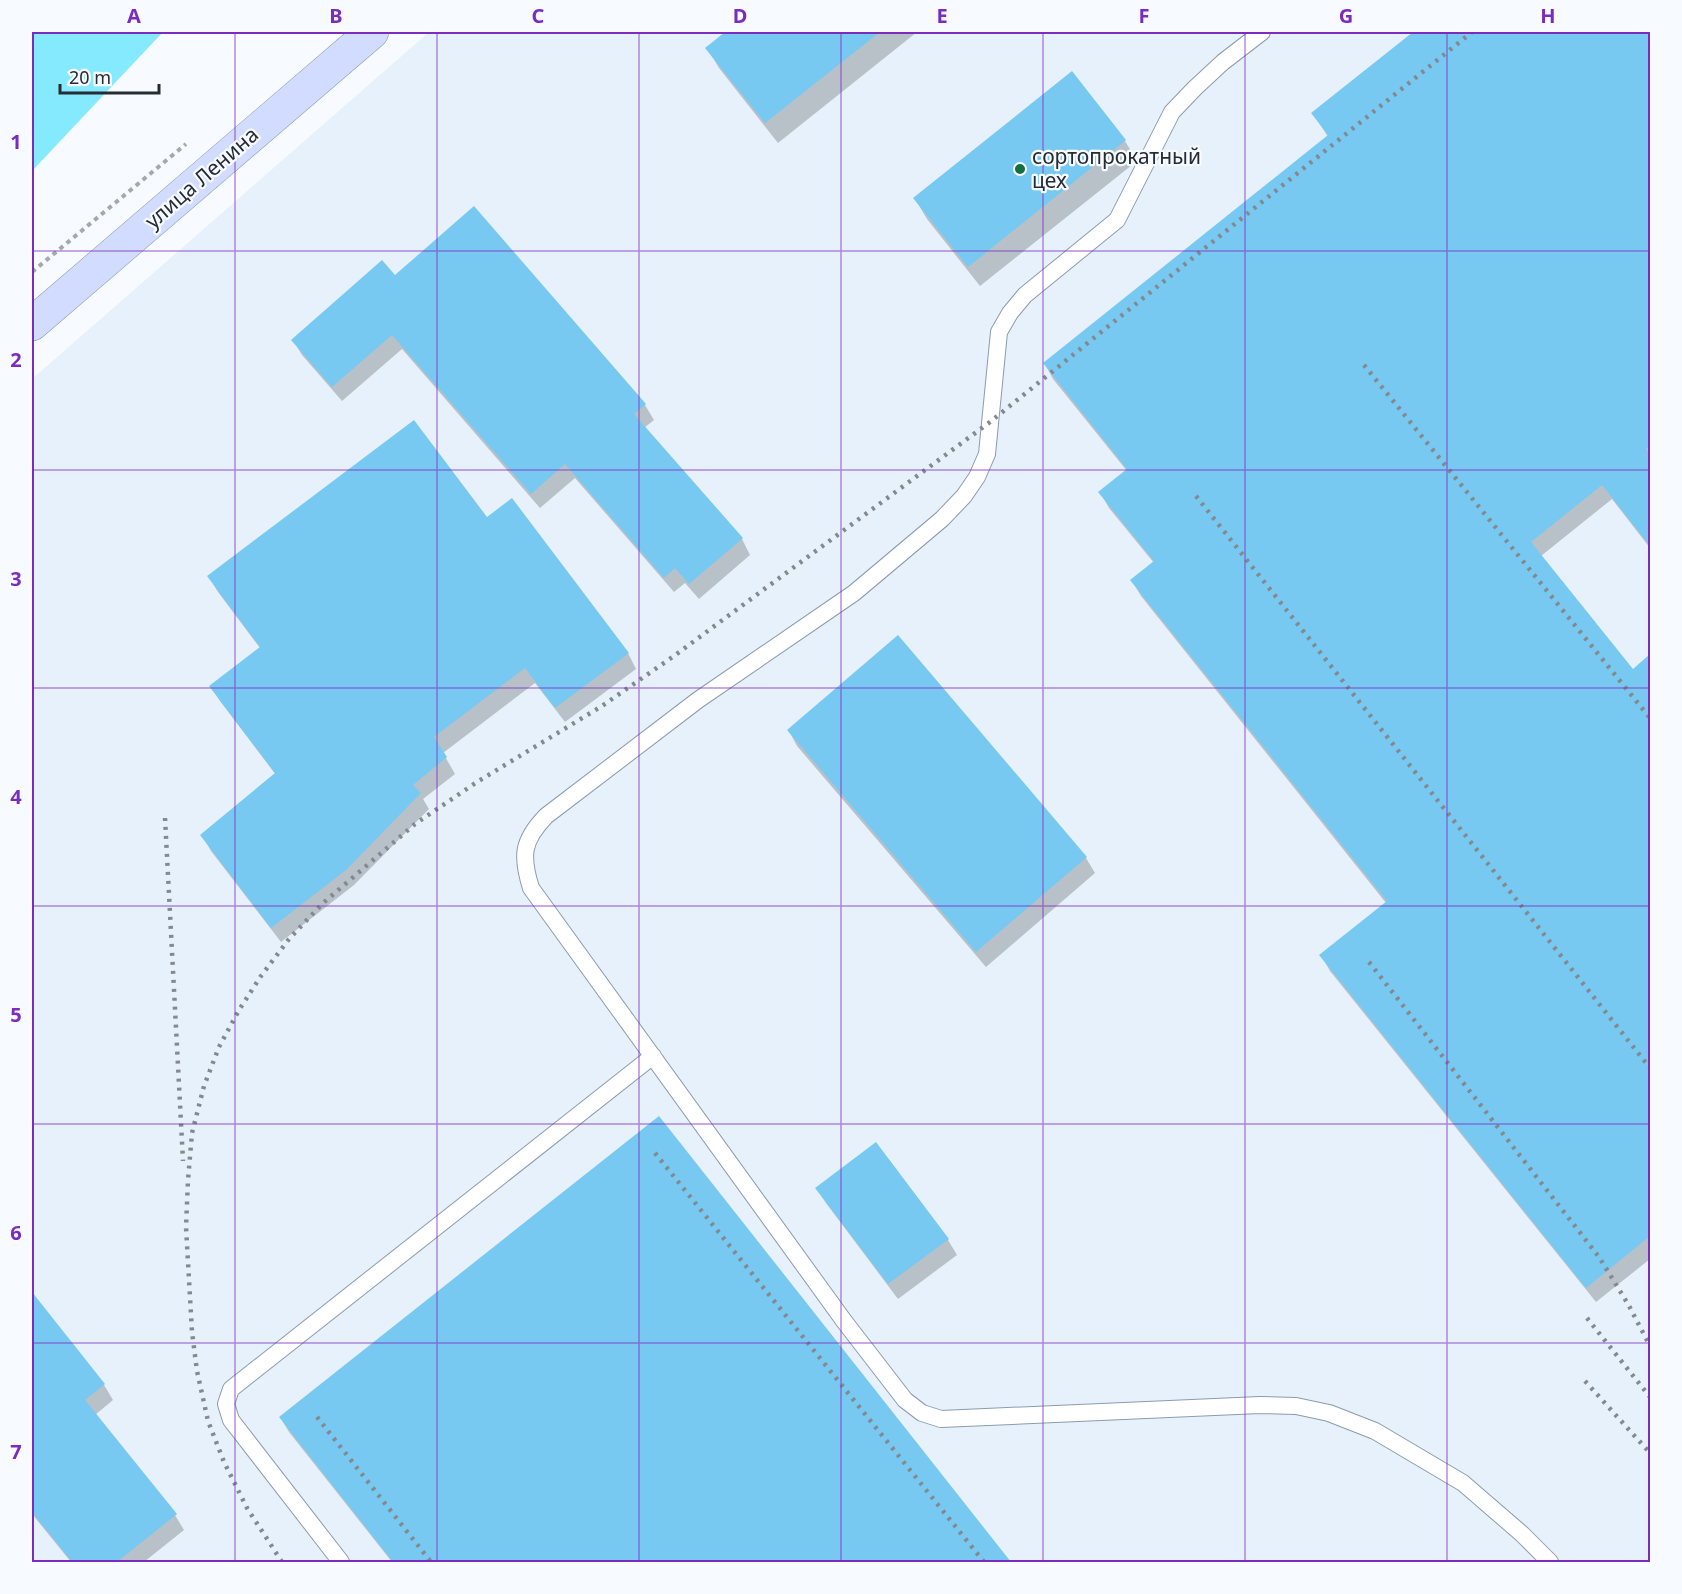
<svg xmlns="http://www.w3.org/2000/svg" width="1682" height="1594" viewBox="0 0 1682 1594" font-family="'Noto Sans',sans-serif">
  <rect width="100%" height="100%" fill="#f7fbff"/>
  <path fill="#e7f1fb" d="M429,32H1650V1562H32V379Z"/>
  <path fill="#86eafe" d="M32,32H163L32,171Z"/>
  <path fill="#0003" d="M728,32H917L778,143L719,68L707,48Z
    M1415,32H1650V548L1612,499L1541,556L1633,671L1650,656V1259L1596,1302L1330,971L1321,955L1386,903L1141,596L1132,581L1154,563L1109,508L1100,492L1127,471L1053,379L1045,364L1328,137L1313,113Z
    M1125,141L1137,161L980,286L927,219L915,199Z
    M395,277L645,405L654,420L644,428L742,539L750,555L699,599L685,583L674,592L575,478L540,508L402,349L342,401L302,355L293,340Z
    M487,519L628,653L636,669L565,722L535,683L443,753L455,774L423,799L429,809L354,885L281,942L211,851L202,835L276,775L220,701L211,686L260,648L218,592L209,577Z
    M898,637L1086,858L1095,873L986,967L797,746L789,731Z
    M659,1118L1009,1562H392L289,1432L280,1417Z
    M817,1188L948,1240L957,1255L898,1299L826,1203Z
    M32,1295L104,1385L113,1400L95,1415L175,1515L184,1530L144,1562H71L32,1514Z"/>
  <path fill="#77c9f1" d="M725,32H880L765,123L705,48Z
    M1413,32H1650V445L1646,449L1650,455V546L1602,485L1531,542L1633,669L1650,654V1236L1586,1288L1319,955L1387,901L1130,580L1154,561L1098,492L1127,469L1043,363L1328,135L1311,113Z
    M1072,71L1126,140L968,267L913,198Z
    M474,206L646,404L634,414L743,538L689,584L675,568L664,578L565,464L531,494L392,335L332,387L291,340L382,260L395,275Z
    M414,420L487,517L512,498L629,653L555,708L525,668L434,737L447,757L413,785L421,793L346,870L271,928L200,835L275,773L209,686L260,647L207,576Z
    M898,635L1087,857L976,952L787,730Z
    M659,1116L1011,1562H393L279,1417Z
    M876,1142L949,1239L888,1284L815,1188Z
    M32,1292L105,1384L85,1400L177,1514L117,1562H72L32,1512Z"/>
  <g fill="none" stroke-linecap="round" stroke-linejoin="round">
    <g stroke="#8b9cae" stroke-width="18">
      <path id="lane" d="M1262,32L1223,62L1195,88L1172,112L1117,220L1025,295L1010,313L999,332L987,454L977,477L964,496L942,519L854,593L698,700L546,816C522,841 521,856 531,888L844,1321L905,1400L922,1413L941,1419L1260,1405L1296,1406L1329,1413L1375,1431L1463,1483L1522,1534L1550,1562
        M341,1562L231,1420L226,1404L231,1389L653,1056"/>
    </g>
    <g stroke="#8b9cae" stroke-width="34">
      <path id="secondary" d="M32,324L372,32"/>
    </g>
    <path stroke="#a4a9af" stroke-width="4" stroke-dasharray="4.5 4.5" stroke-linecap="butt" d="M32,272L186,144"/>
    <use href="#lane" stroke="#fff" stroke-width="16"/>
    <use href="#secondary" stroke="#d1dcfe" stroke-width="33"/>
    <path stroke="#83898f" stroke-width="4.5" stroke-dasharray="3 6" stroke-linecap="butt" d="M1364,365L1650,718
      M1196,496L1650,1068
      M165,818L183,1161
      M1369,962L1599,1257L1628,1304L1650,1346
      M655,1153L984,1562
      M1587,1318L1650,1397
      M1585,1381L1650,1453
      M317,1417L431,1562
      M282,1562L247,1508L224,1462L208,1421L197,1371L192,1332L186,1227L188,1180L192,1133L204,1086L219,1047L239,1010L261,976L289,939L322,904L415,824L477,782L602,706L674,656L990,422L1472,32"/>
  </g>
  <path fill="none" stroke="#7b2cbf" stroke-width="1.5" stroke-opacity="0.55" d="M235,32V1562M437,32V1562M639,32V1562M841,32V1562M1043,32V1562M1245,32V1562M1447,32V1562M32,251H1650M32,470H1650M32,688H1650M32,906H1650M32,1124H1650M32,1343H1650"/>
  <circle fill="#166e41" stroke="#f7fbff" stroke-width="2" cx="1020" cy="169" r="6"/>
  <g text-anchor="middle" stroke-width="4.5" stroke-linejoin="round" paint-order="stroke">
    <g font-size="21" fill="#252c34" stroke="#f7fbff" text-anchor="start">
      <text x="1032" y="164">сортопрокатный<tspan x="1032" dy="24">цех</tspan></text>
    </g>
    <g font-size="21" fill="#252c34" stroke="#f7fbff">
      <text transform="translate(202 178) rotate(-41)" y="7">улица Ленина</text>
    </g>
  </g>
  <rect width="1682" height="1594" fill="none" stroke="#f7fbff" stroke-width="66"/>
  <path d="M60 84v9h99v-9" fill="none" stroke="#252c34" stroke-width="3"/>
  <text x="69" y="84" font-size="18" fill="#252c34" stroke="#f7fbff" stroke-width="4.5" paint-order="stroke">20 m</text>
  <rect x="33" y="33" width="1616" height="1528" fill="none" stroke="#7b2cbf" stroke-width="2"/>
  <g font-size="20" text-anchor="middle" font-weight="bold" fill="#7b2cbf">
    <text x="134" y="23">A</text>
    <text x="336" y="23">B</text>
    <text x="538" y="23">C</text>
    <text x="740" y="23">D</text>
    <text x="942" y="23">E</text>
    <text x="1144" y="23">F</text>
    <text x="1346" y="23">G</text>
    <text x="1548" y="23">H</text>
    <text x="16" y="149">1</text>
    <text x="16" y="367">2</text>
    <text x="16" y="586">3</text>
    <text x="16" y="804">4</text>
    <text x="16" y="1022">5</text>
    <text x="16" y="1240">6</text>
    <text x="16" y="1459">7</text>
  </g>
</svg>
